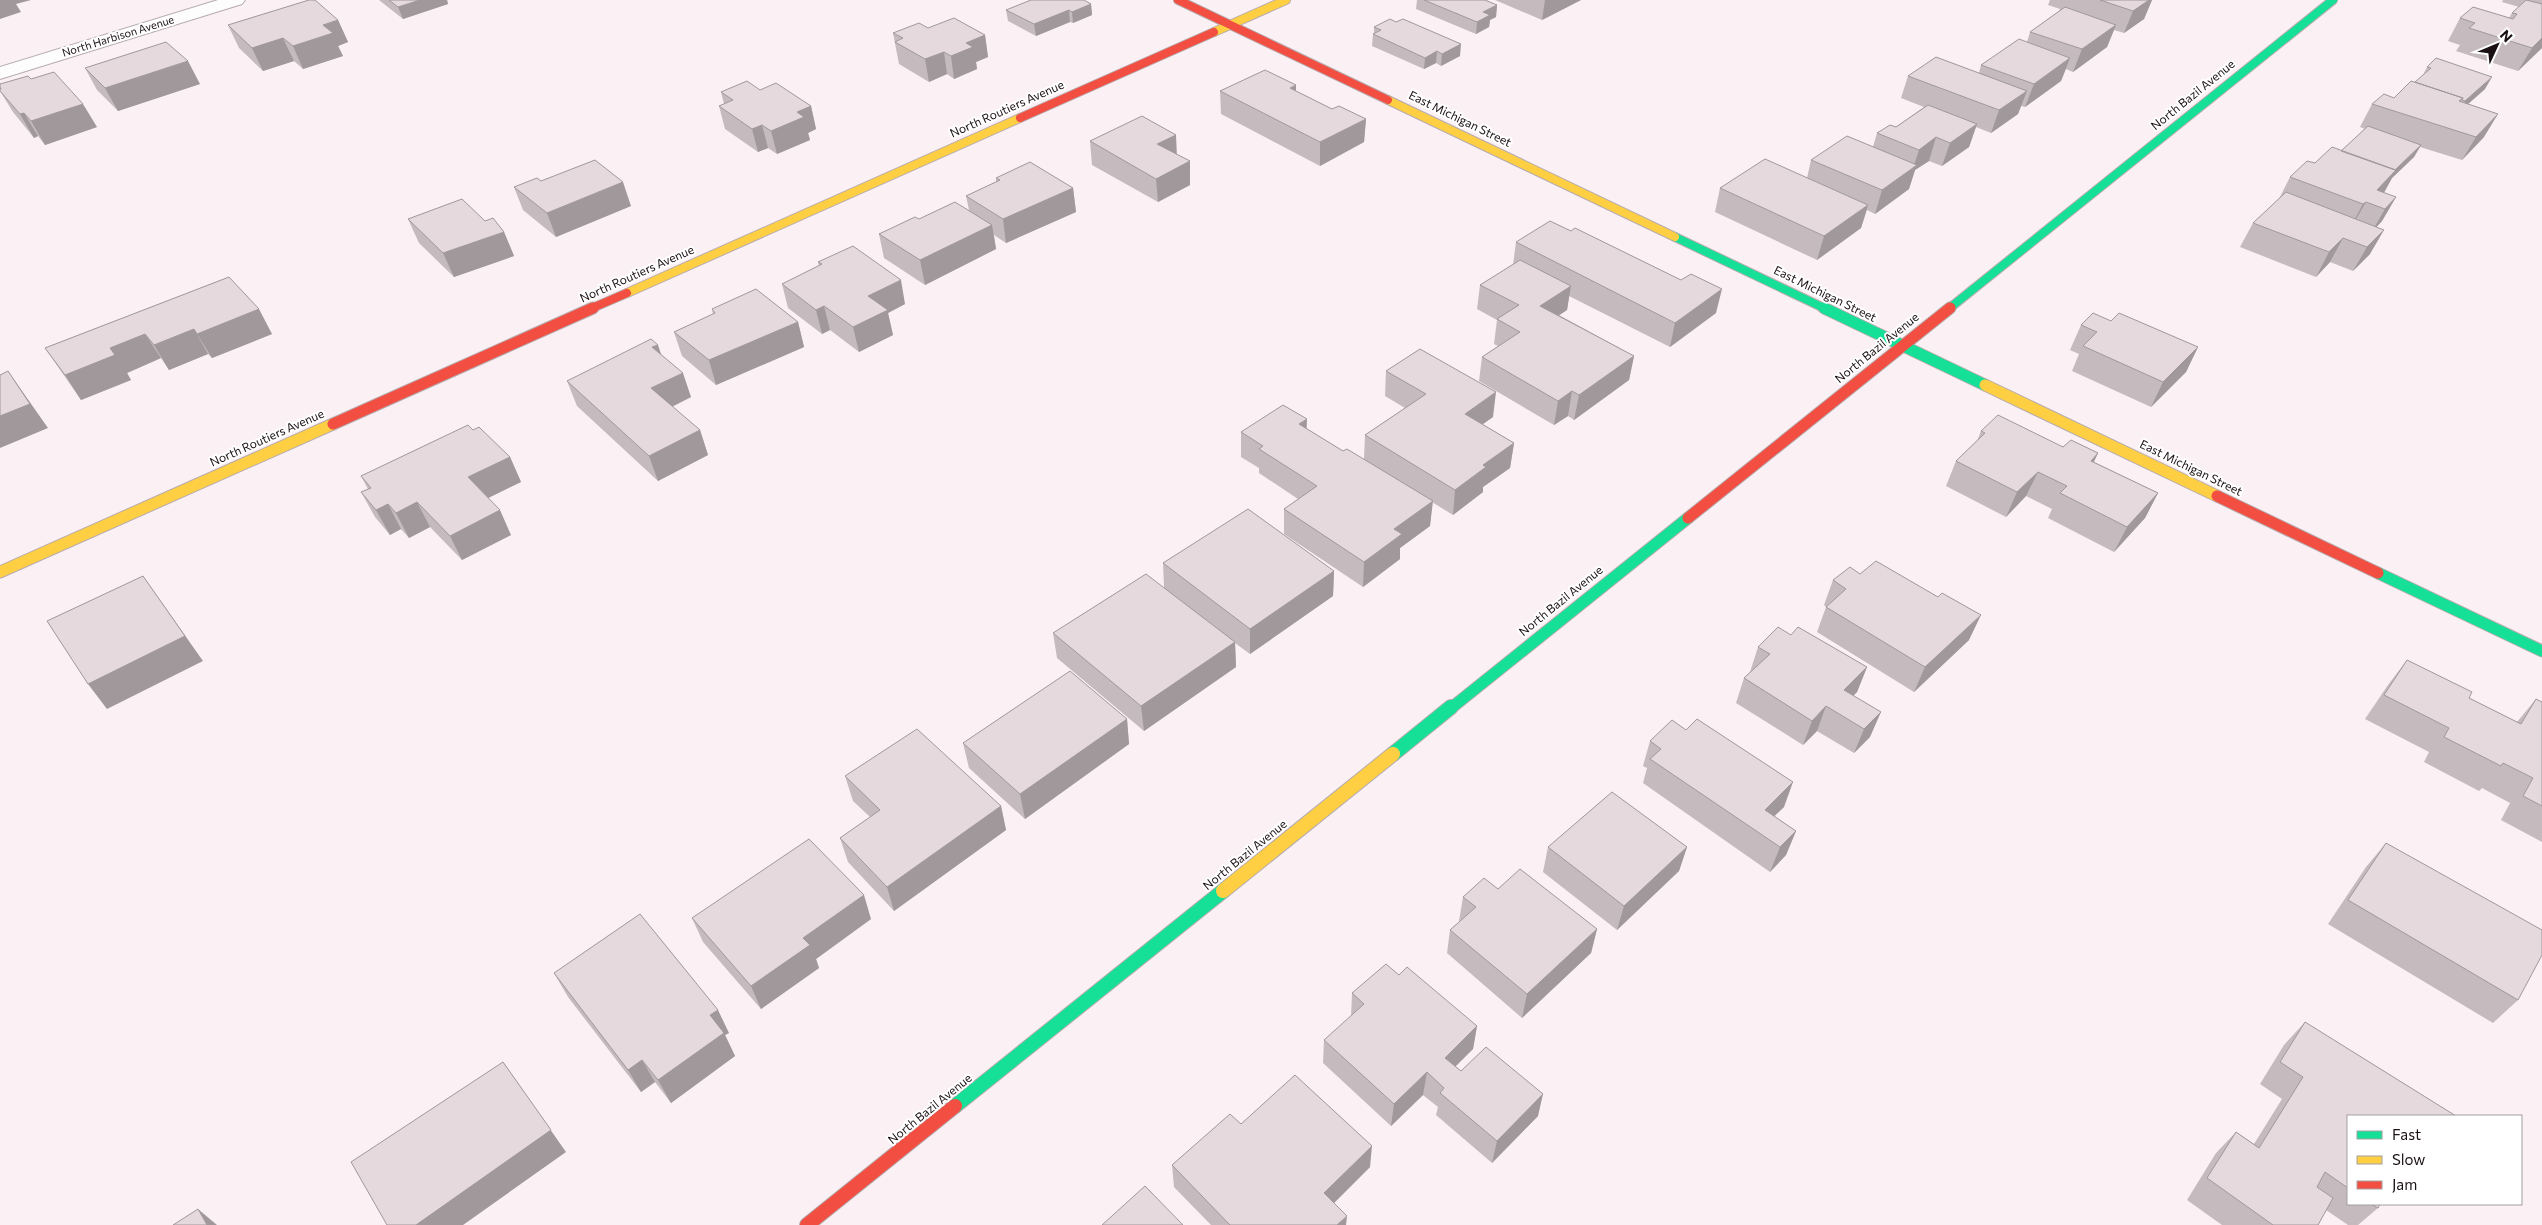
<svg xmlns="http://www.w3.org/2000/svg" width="2542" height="1225" viewBox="0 0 2542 1225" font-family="Commissioner,sans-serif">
  <rect width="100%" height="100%" fill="#fbf0f3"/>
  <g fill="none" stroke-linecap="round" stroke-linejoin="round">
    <g stroke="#b6acaf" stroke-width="2">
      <path id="street" d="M218,0H245L242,4L0,79V67Z"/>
    </g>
    <g stroke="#b6acaf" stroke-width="10">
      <path id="fast-far2" d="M1675,237L1826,309
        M1951,307L2333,0"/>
    </g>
    <g stroke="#b6acaf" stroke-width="13">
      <path id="fast-far1" d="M1824,308L1985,385
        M2378,573L2542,651
        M1450,709L1688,518"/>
    </g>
    <g stroke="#b6acaf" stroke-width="16">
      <path id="fast" d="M1393,754L1451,707
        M955,1106L1223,891"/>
    </g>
    <g stroke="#b6acaf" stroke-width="10">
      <path id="slow-far2" d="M1214,32L1286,0
        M1388,100L1675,237
        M627,293L1020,118"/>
    </g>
    <g stroke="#b6acaf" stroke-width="13">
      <path id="slow-far1" d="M1985,385L2217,496
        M0,572L333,424"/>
    </g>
    <g stroke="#b6acaf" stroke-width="16">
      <path id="slow" d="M1223,891L1393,754"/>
    </g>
    <g stroke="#b6acaf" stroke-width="10">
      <path id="jam-far2" d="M1178,0L1388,100
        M1020,118L1214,32
        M590,309L627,293
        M1948,309L1951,307"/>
    </g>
    <g stroke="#b6acaf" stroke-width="13">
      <path id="jam-far1" d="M333,424L593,308
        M2217,496L2378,573
        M1688,518L1950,308"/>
    </g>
    <g stroke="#b6acaf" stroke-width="16">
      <path id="jam" d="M807,1225L955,1106"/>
    </g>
    <use href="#street" fill="#fefdfd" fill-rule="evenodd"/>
    <use href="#fast-far2" stroke="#16e098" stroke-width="8"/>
    <use href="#fast-far1" stroke="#16e098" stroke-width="11"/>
    <use href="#fast" stroke="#16e098" stroke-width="14"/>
    <use href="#slow-far2" stroke="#ffcf43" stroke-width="8"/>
    <use href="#slow-far1" stroke="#ffcf43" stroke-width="11"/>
    <use href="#slow" stroke="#ffcf43" stroke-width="14"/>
    <use href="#jam-far2" stroke="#f24e42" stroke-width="8"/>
    <use href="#jam-far1" stroke="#f24e42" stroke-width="11"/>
    <use href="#jam" stroke="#f24e42" stroke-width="14"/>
  </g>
  <path fill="#c5bbbe" d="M379,0H447L448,4L403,19Z
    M1417,0H1485L1497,5L1496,17L1490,20L1489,27L1476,34L1416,9Z
    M1495,0H1581L1542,20Z
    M2050,0H2152L2144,19L2124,33L2114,30L2107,47L2073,72L2066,69L2061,81L2025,107L2021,106L2018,114L1991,133L1976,127L1969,147L1942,166L1929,161L1915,170L1909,189L1875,214L1867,210L1861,228L1817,260L1715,212L1720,188L1807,178L1811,160L1873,147L1877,133L1896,127L1924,107L1901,98L1908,76L1979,73L1981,65L2027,42L2030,32L2059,11L2060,9L2048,5Z
    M2503,0H2542V48L2518,71L2456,51L2460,45L2448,41L2460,18H2509L2512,13L2519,7L2502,2Z
    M1091,4L1092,15L1073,23L1070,22L1036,36L1008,21L1006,10Z
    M338,20L348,42L338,46L343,56L303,69L294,61L263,71L239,48L228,25Z
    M1374,27L1460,56L1441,66L1436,63L1424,69L1372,46L1373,34L1374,33Z
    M928,28L985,35L988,57L976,62L977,69L954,79L947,74L929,82L899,64L893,33Z
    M2427,67L2485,89L2468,104L2484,137L2462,160L2420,147L2414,157L2392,178L2384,193L2396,197L2382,221L2376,227L2370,254L2353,271L2330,262L2316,277L2240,247L2253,223L2279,199L2290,177L2341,151L2365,129L2360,127L2372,104L2394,98L2415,82L2422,77Z
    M85,68L200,84L118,111L97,90Z
    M31,79L97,127L45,145L38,136L34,138L13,112L0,91V84Z
    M760,90L811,106L816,129L808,133L810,140L777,154L768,148L758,152L725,129L719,106L724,104L721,92Z
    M1220,91H1296L1332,109L1366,119L1364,142L1320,166L1221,114Z
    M1090,141L1177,155L1190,161V185L1158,202L1092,165Z
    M996,178L1073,188L1076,212L1006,243L994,235L996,249L925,285L884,258L879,234L969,210L966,196L996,182Z
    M541,181L631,206L556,237L523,210L514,187Z
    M408,219L485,221L504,232L514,256L454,277L419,243Z
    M1516,242L1716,313L1670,347L1569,296L1567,310L1559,315L1634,356L1629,380L1574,420L1568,416L1554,425L1479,381L1482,357L1498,346L1494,344L1497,320L1477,309L1480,285L1513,265Z
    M818,262L905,304L888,313L893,335L859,352L830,330L822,334L788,308L782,284L819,266Z
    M229,277L272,334L212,358L208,354L169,370L161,358L127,373L131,380L81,400L45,348Z
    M712,309L798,322L804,347L716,385L682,356L674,332L713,314Z
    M2111,321L2198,347L2186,372L2151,407L2072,371L2079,354L2070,350L2081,325Z
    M661,355L691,397L672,407L700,430L708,455L658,481L577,406L567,381Z
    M1386,371L1493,417L1482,424L1514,443L1510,468L1483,487V492L1453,515L1432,502L1430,526L1400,548V559L1363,587L1284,534V509L1298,499L1259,473V468L1241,457V432L1307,429L1343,451L1364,459L1365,435L1405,408L1385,396Z
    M473,430L510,457L521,482L488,498L511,535L462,560L430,527L409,538L401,529L390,535L375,517L361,492L368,489L361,476Z
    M1981,431L2098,453L2094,462L2158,493L2145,518L2114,552L2048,518L2052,509L2026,496L2006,517L1946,486L1956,461L1977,441Z
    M1163,563L1334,571L1333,596L1250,654L1235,643L1236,667L1144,731L1057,658L1053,633L1164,587Z
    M1860,574L1938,597L1969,640L1914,692L1817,632L1826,607L1824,605L1833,580Z
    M1791,635L1867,667L1857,692L1853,696L1870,737L1854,753L1817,731L1803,745L1736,703L1744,678L1750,672L1758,647Z
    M2407,660L2469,698L2517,722L2536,699L2542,702V842L2501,820L2510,803L2482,788L2479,791L2424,762L2429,752L2365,719L2388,685Z
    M1127,719L1129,744L1025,819L969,768L963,743Z
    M1686,730L1784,807L1774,816L1796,831L1786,855L1770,872L1643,783L1647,768L1643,766L1650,741Z
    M845,776L1001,806L1006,830L894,911L848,862L840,838L870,817L853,801Z
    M2386,843L2518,1000L2493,1023L2328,924L2366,867Z
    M1548,847H1687L1679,871L1617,930L1543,872Z
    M1498,889L1597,929L1591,953L1522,1018L1447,953L1450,930L1460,921H1459L1463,897Z
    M692,918L871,919L816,959L819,968L761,1009L703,942Z
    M554,973L729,1033L725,1035L735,1056L671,1103L655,1082L641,1092L568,997Z
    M1399,975L1477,1026L1473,1049L1455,1066L1461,1071L1538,1116L1492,1163L1436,1115L1438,1107L1423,1095L1391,1126L1323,1063L1324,1040L1351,1017L1352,993Z
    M2305,1022L2348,1116V1204H2380L2378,1208L2358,1225H2348L2326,1210L2318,1225H2222L2187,1200L2216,1153L2236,1132L2254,1144L2282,1099L2260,1084L2284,1045Z
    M1241,1124L1370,1167L1334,1203L1346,1225H1211L1174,1187L1172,1165Z"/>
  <path fill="#a0989b" d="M0,0H31L16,4L21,12L0,19Z
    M420,0H447L448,4L403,19L398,7Z
    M1545,0H1581L1542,20Z
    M2140,0H2152L2144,19L2124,33L2133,11Z
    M1091,4L1092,15L1073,23L1072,12Z
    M1497,5L1496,17L1490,20L1489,27L1476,34L1477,22L1483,12Z
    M1069,10L1070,22L1036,36L1034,24Z
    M338,20L348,42L338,46L343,56L303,69L293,46L323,25Z
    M2116,25L2107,47L2073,72L2082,49Z
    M985,35L988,57L976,62L977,69L954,79L951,56L966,43Z
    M283,38L294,61L263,71L252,48Z
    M2542,38V48L2518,71L2532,48Z
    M1461,44L1460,56L1441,66L1442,54Z
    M1437,51L1436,63L1424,69L1425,58Z
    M944,52L947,74L929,82L925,59Z
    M2070,58L2061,81L2025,107L2034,84Z
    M188,61L200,84L118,111L105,88Z
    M2492,77L2485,89L2458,113L2465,101Z
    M1296,85V108L1290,88Z
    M2027,91L2018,114L1991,133L1999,110Z
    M83,104L97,127L45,145L31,121Z
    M811,106L816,129L808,133L810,140L777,154L771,131L797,112Z
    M24,113L38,136L34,138L20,114Z
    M2498,114L2484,137L2462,160L2476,137Z
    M1366,119L1364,142L1320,166V142Z
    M1977,124L1969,147L1942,166L1950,143Z
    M762,125L768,148L758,152L752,129Z
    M1176,135L1177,158L1157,144Z
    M1936,137L1929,161L1915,170L1909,189L1875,214L1882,190L1913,168L1919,150Z
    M2421,145L2414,157L2392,178L2383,194L2377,190L2392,173Z
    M1190,161V185L1158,202L1156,179Z
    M623,182L631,206L556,237L547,213Z
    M1073,188L1076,212L1006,243L1003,219Z
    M2396,197L2382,221L2371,233L2385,209Z
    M2366,202L2352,226L2350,228L2363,204Z
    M1868,205L1861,228L1817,260L1824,236Z
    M992,225L996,249L925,285L920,260Z
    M2384,230L2370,254L2353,271L2367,247Z
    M504,232L514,256L454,277L443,253Z
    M2343,238L2330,262L2316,277L2329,252Z
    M901,280L905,304L888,313L893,335L859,352L853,327L868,296Z
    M1571,286L1567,310L1537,330L1540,306Z
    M1722,289L1716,313L1670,347L1675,323Z
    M824,306L830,330L822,334L816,310Z
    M259,309L272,334L212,358L197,334Z
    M798,322L804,347L716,385L709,360Z
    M194,329L208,354L169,370L154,345Z
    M145,334L161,358L127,373L131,380L81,400L65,375L110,348Z
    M658,345L666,369L652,347Z
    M2198,347L2186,372L2151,407L2163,382Z
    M1634,356L1629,380L1574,420L1579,395Z
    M8,371L48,428L0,448V416Z
    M683,373L691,397L659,413L651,388Z
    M1572,391L1568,416L1554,425L1558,401Z
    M1496,392L1493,417L1462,439L1465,414Z
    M1307,419L1306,444L1299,424Z
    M700,430L708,455L658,481L649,456Z
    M1514,443L1510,468L1483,487V492L1453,515L1455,490L1483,465Z
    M2098,453L2086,478L2091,461Z
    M510,457L521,482L480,502L468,477Z
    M2038,472L2026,496L2006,517L2017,492Z
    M2158,493L2145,518L2114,552L2127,527Z
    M1433,501L1430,526L1400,548V559L1363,587L1364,562L1394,529Z
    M417,502L430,527L409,538L396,513Z
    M388,504L401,529L390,535L376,510Z
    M500,510L511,535L462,560L450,536Z
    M1334,571L1333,596L1250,654V629Z
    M143,576L203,661L107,709L88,684Z
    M1981,615L1969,640L1914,692L1925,667Z
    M1235,642L1236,667L1144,731L1141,706Z
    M1867,667L1857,692L1837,712L1844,690Z
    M1826,706L1817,731L1803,745L1812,721Z
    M1881,712L1870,737L1854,753L1864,729Z
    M1127,719L1129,744L1025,819L1020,794Z
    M1793,782L1784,807L1758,832L1765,810Z
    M1001,806L1006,830L894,911L887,887Z
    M1796,831L1786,855L1770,872L1780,847Z
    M1687,847L1679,871L1617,930L1624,906Z
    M864,895L871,919L816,959L819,968L761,1009L751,986L803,938Z
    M1597,929L1591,953L1522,1018L1527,994Z
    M718,1010L729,1033L725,1035L735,1056L671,1103L658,1080L710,1015Z
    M1477,1026L1473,1049L1442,1080L1445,1058Z
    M642,1060L655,1082L641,1092L628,1070Z
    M503,1062L566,1152L463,1225H416Z
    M1427,1072L1423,1095L1391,1126L1394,1104Z
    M1543,1094L1538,1116L1492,1163L1497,1141Z
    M1372,1146L1370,1167L1323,1214L1324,1193Z
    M198,1209L217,1225H207Z
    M1347,1216L1346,1225H1337Z"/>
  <path fill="#e5d9dd" stroke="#a0989b" d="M309,0H315L338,20L323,25L333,33L293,46L283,38L252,48L228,25Z
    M389,0H420L398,7Z
    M1031,0H1084L1091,4L1072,12L1069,10L1034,24L1006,10Z
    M1424,0H1485L1497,5L1483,12L1490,15L1477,22Z
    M2100,0H2149L2133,11Z
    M2526,0L2542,4V38L2532,48L2469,28L2475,23L2460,18L2473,7L2513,19L2517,14L2512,13Z
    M2065,7L2116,25L2082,49L2030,32Z
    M954,18L985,35L966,43L973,47L951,56L944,52L925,59L895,42L903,38L893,33L919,23L928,28Z
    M1390,19L1396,22L1403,19L1461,44L1442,54L1437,51L1425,58L1373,34L1381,30L1374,27Z
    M2019,39L2070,58L2034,84L1981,65Z
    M166,42L188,61L105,88L85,68Z
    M1936,57L2027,91L1999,110L1908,76Z
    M2436,58L2492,77L2465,101L2462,100L2463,98L2415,82L2431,68L2427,67Z
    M1265,70L1296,85L1290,88L1332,109L1339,106L1366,119L1320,142L1220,91Z
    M54,72L83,104L31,121L24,113L20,114L0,91V89H1L0,87V84L28,76L31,79Z
    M747,81L760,90L776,83L811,106L797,112L804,117L771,131L762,125L752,129L719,106L733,100L721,92Z
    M2411,81L2463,98L2459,101L2498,114L2476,137L2372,104L2384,94L2394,98Z
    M1928,105L1977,124L1950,143L1936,137L1919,150L1877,133L1890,125L1896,127Z
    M1142,116L1176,135L1157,144L1190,161L1156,179L1090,141Z
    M2368,126L2421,145L2395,170L2341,151Z
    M1847,136L1917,165L1882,190L1811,160Z
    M2332,147L2396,170L2377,190L2396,197L2385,209L2366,202L2363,204L2290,177L2307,161L2315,163Z
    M1765,159L1868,205L1824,236L1720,188Z
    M595,160L623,182L547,213L514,187L537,178L541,181Z
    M1030,162L1073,188L1003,219L966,196L1000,180L996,178Z
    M2286,192L2384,230L2367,247L2343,238L2329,252L2253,223Z
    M462,199L485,221L493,218L504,232L443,253L408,219Z
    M955,202L992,225L920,260L879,234L915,217L919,219Z
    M1550,221L1571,231L1575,228L1681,280L1691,274L1722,289L1675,323L1516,242Z
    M853,246L901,280L868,296L888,310L853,327L824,306L816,310L782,284L822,264L818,262Z
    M1520,260L1571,286L1540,306L1634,356L1579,395L1572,391L1558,401L1482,357L1520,332L1497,319L1519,305L1480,285Z
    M229,277L259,309L197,334L194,329L154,345L145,334L110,348L115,355L65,375L45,348Z
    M756,289L798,322L709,360L674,332L715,313L712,309Z
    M2093,313L2111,321L2119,313L2198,347L2163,382L2083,346L2097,332L2081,325Z
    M651,339L658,345L652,347L683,373L651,388L700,430L649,456L567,381Z
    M1420,349L1496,392L1465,414L1514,443L1483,465L1486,467L1455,490L1365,435L1426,394L1386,371Z
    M8,371L30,404L0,416V375Z
    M1283,405L1307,419L1299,424L1343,451L1347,449L1433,501L1394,529L1402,534L1364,562L1284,509L1317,486L1259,449L1263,446L1241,432Z
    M1998,415L2063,447L2071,440L2098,453L2091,461L2158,493L2127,527L2060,493L2067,486L2038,472L2017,492L1956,461L1985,433L1981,431Z
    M468,425L473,430L479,427L510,457L468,477L500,510L450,536L417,502L396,513L388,504L376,510L361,492L371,488L361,476Z
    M1248,509L1334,571L1250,629L1163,563Z
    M1876,561L1938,597L1942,593L1981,615L1925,667L1826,607L1846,589L1833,580L1850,567L1860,574Z
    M1146,574L1235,642L1141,706L1053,633Z
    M143,576L185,636L88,684L47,621Z
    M1778,627L1791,635L1798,627L1867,667L1844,690L1881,712L1864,729L1826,706L1812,721L1744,678L1770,654L1758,647Z
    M2407,660L2472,692L2469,698L2521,724L2536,699L2542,702V806L2523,796L2533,778L2503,763L2501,766L2444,737L2449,728L2384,695Z
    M1070,671L1127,719L1020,794L963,743Z
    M1697,719L1793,782L1765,810L1796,831L1780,847L1650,759L1661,749L1650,741L1672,720L1686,730Z
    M917,729L1001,806L887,887L840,838L880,810L845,776Z
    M1612,792L1687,847L1624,906L1548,847Z
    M809,839L864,895L803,938L810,945L751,986L692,918Z
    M2386,843L2542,930V955L2518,1000L2348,900Z
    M1520,869L1597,929L1527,994L1450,930L1476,907L1463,897L1484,878L1498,889Z
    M640,914L718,1010L710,1015L724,1033L658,1080L642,1060L628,1070L554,973Z
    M1386,964L1399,975L1407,967L1477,1026L1445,1058L1461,1071L1486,1047L1543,1094L1497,1141L1440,1093L1444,1088L1427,1072L1394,1104L1324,1040L1364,1004L1352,993Z
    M2305,1022L2456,1116H2348V1188L2325,1172L2317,1187L2333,1198L2318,1225H2273L2207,1178L2236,1132L2259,1148L2303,1077L2280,1062Z
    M503,1062L551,1130L416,1225H387L351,1162Z
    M1295,1075L1372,1146L1324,1193L1347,1216L1337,1225H1230L1172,1165L1230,1114L1241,1124Z
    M1145,1186L1183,1225H1102Z
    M2371,1204H2380L2378,1208Z
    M198,1209L207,1225H173Z"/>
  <g text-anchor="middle" stroke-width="4" stroke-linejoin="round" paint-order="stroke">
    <g font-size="11" fill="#1a1014" stroke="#fff">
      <text transform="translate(118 36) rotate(-17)" y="4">North Harbison Avenue</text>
    </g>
    <g font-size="12" fill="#1a1014" stroke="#fff">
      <text transform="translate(2193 95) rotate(-39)" y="4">North Bazil Avenue</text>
      <text transform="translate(1007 109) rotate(-24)" y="4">North Routiers Avenue</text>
      <text transform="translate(1460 119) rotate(26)" y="4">East Michigan Street</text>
      <text transform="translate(637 274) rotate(-24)" y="4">North Routiers Avenue</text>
      <text transform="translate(1825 294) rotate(26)" y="4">East Michigan Street</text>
      <text transform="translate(1877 348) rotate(-39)" y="4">North Bazil Avenue</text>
      <text transform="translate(267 438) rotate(-24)" y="4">North Routiers Avenue</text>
      <text transform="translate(2191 468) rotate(26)" y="4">East Michigan Street</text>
      <text transform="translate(1561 601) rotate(-39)" y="4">North Bazil Avenue</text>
      <text transform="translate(1245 855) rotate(-39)" y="4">North Bazil Avenue</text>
      <text transform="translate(930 1109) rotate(-39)" y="4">North Bazil Avenue</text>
    </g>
  </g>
  <rect x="2347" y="1115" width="175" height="90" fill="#ffffff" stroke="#a39fa1"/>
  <rect x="2357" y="1131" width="25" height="8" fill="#16e098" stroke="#a39fa1"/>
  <text x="2392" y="1140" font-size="15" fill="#1a1014">Fast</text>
  <rect x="2357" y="1156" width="25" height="8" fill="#ffcf43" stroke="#a39fa1"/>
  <text x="2392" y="1165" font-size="15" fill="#1a1014">Slow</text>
  <rect x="2357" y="1181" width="25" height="8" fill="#f24e42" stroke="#a39fa1"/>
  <text x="2392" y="1190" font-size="15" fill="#1a1014">Jam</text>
  <g transform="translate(2497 45) rotate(46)" stroke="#ffffff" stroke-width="4" paint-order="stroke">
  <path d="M0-4L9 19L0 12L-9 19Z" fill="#1a1014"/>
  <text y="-8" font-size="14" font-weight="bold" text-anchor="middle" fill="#1a1014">N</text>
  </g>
</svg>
